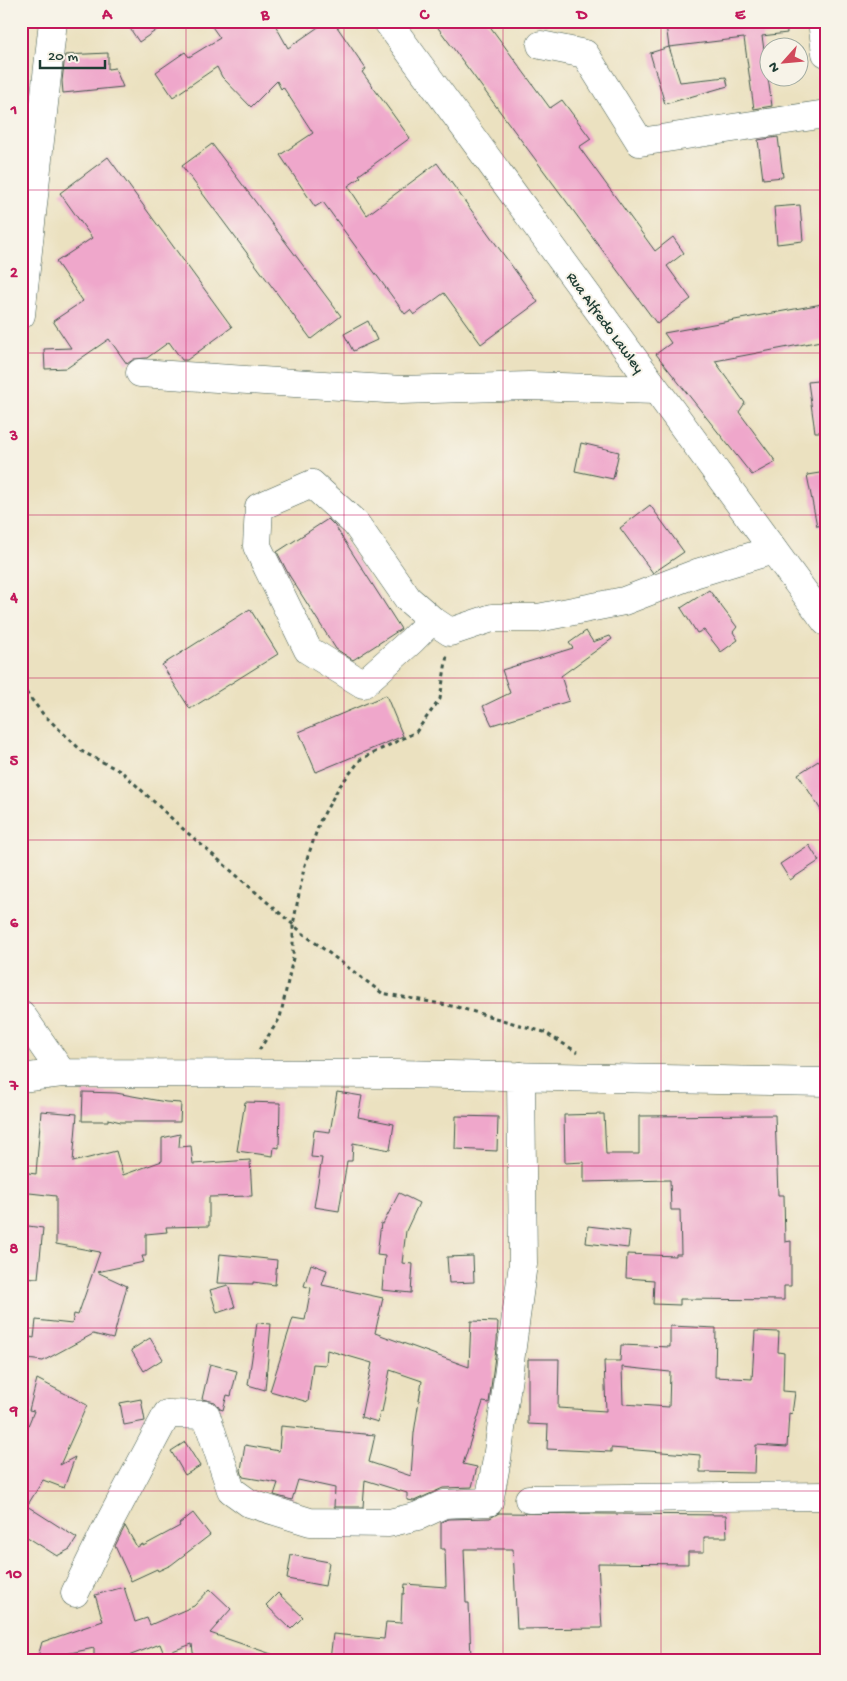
<svg xmlns="http://www.w3.org/2000/svg" width="847" height="1681" viewBox="0 0 847 1681" font-family="'Gochi Hand',sans-serif">
  <rect width="100%" height="100%" fill="#f7f3e8"/>
  <filter id="ink" filterUnits="userSpaceOnUse"><feTurbulence type="fractalNoise" baseFrequency=".02" numOctaves="2"/><feDisplacementMap in="SourceGraphic" scale="10" xChannelSelector="R" yChannelSelector="G"/><feConvolveMatrix kernelMatrix="1 2 1 2 8 2 1 2 1" color-interpolation-filters="sRGB"/></filter>
  <filter id="wash" filterUnits="userSpaceOnUse"><feTurbulence type="fractalNoise" baseFrequency=".0096" numOctaves="4" result="noise"/><feDisplacementMap in="SourceGraphic" scale="20" xChannelSelector="R" yChannelSelector="G"/><feGaussianBlur stdDeviation="1.12" result="paint"/><feColorMatrix in="noise" values="0 0 0 0 0 0 0 0 0 0 0 0 0 0 0 0 0 1.4 0 .05"/><feComposite in="paint" operator="in"/></filter>
  <g filter="url(#wash)">
    <rect width="100%" height="100%" fill="#ebe1c0"/>
    <g id="blocks">
      <path fill="#efa7cb" fill-rule="evenodd" d="M125,21H170L139,42Z
        M208,21H273L288,48L327,21H333L366,69L362,72L410,138L359,175L361,177L348,186L367,215L437,163L538,302L481,344L444,293L414,315L410,310L405,314L323,202L315,207L280,155L313,133L283,87L281,89L277,81L251,107L222,77L217,67L173,97L156,72L185,52L189,57L220,38Z
        M433,21H486L550,108L562,100L591,139L579,147L655,251L673,237L684,253L667,266L691,299L657,324Z
        M694,21H786L787,33L762,36L772,106L754,109L744,38L669,47L666,25Z
        M669,47L680,82L726,77L728,86L665,104L650,53Z
        M108,53V69L115,68L123,87L63,93L62,81L65,55Z
        M778,137L783,177L763,179L758,140Z
        M212,144L341,316L311,339L182,166Z
        M108,157L232,327L187,360H182L169,342L147,358L134,359L127,364L109,339L67,368L45,369L44,349L71,348L53,321L83,301L56,262L92,238L60,193Z
        M800,205L803,241L777,244L774,207Z
        M822,304L826,340L715,361L745,403L739,412L776,462L752,475L656,354L671,343L664,333Z
        M368,321L377,340L353,351L344,334Z
        M826,380V432H815L808,382Z
        M581,443L619,452L613,479L575,471Z
        M826,472V525L817,526L807,475Z
        M650,505L684,552L653,573L620,528Z
        M328,519L335,526L401,629L353,660L336,649L289,575L277,552Z
        M709,590L737,627L733,632L738,640L721,652L704,630L697,633L681,608Z
        M250,609L278,654L190,709L162,665Z
        M586,631L593,642L610,636L612,639L561,676L569,701L492,725L483,706L510,693L502,670L573,648L569,643Z
        M386,695L403,736L316,772L299,732Z
        M826,756V818L798,774Z
        M809,845L819,861L790,880L780,864Z
        M83,1092L116,1093L166,1102L181,1103L180,1122H121L108,1119V1121H82Z
        M337,1092L362,1096L358,1117L394,1124L390,1150L353,1143L352,1161H347L339,1211L314,1207L322,1158L311,1157L314,1130L330,1132Z
        M245,1102L280,1103L279,1148L274,1147L273,1156L237,1151Z
        M41,1111L77,1114L73,1162L116,1151L123,1175L162,1161V1138L180,1134L179,1147L191,1146L193,1164L250,1160L252,1196L209,1197V1226L166,1227L167,1232L146,1234V1256H142L144,1262L97,1272L127,1286L113,1339L93,1334L43,1361L27,1359L30,1337L34,1338L36,1320L72,1324L74,1314L78,1315L100,1252L56,1244V1196L21,1192V1172L36,1174Z
        M604,1114L606,1154H639V1116L775,1115L778,1195H784L785,1242L791,1241V1286H784V1300L680,1299V1305L653,1304L654,1280L626,1278L627,1254L676,1256V1254H681L680,1210H671L670,1180L584,1182V1162L565,1163L564,1115Z
        M456,1116L498,1117L497,1151L455,1149Z
        M399,1193L419,1203L406,1231L402,1263L413,1264L411,1293L382,1290L385,1256L377,1255L381,1223L383,1224Z
        M21,1225L43,1228L38,1278L21,1277Z
        M588,1226L630,1231L628,1248L586,1243Z
        M220,1254L277,1260L275,1285L253,1282V1284L217,1283Z
        M473,1256L474,1282L449,1283L447,1257Z
        M311,1264L327,1270L322,1285L383,1298L375,1333L469,1367L471,1321L498,1322L497,1341L489,1403L483,1402L463,1464L477,1467L472,1487L443,1488L414,1501L407,1500V1493L365,1480L363,1507H334L335,1488L298,1480L292,1500L274,1495L278,1483L243,1477L241,1470L245,1445L279,1451L281,1426L375,1435L369,1462L411,1476L414,1433L422,1381L390,1370L382,1412H380L378,1422L361,1417L372,1363L327,1350L326,1365L313,1364L308,1402L270,1391L293,1318L305,1320L311,1288L304,1286Z
        M228,1285L235,1307L217,1313L210,1290Z
        M257,1323L271,1324L265,1390L248,1385Z
        M670,1326L716,1328L715,1377L752,1379L755,1331L779,1332L778,1352L784,1353L783,1391L795,1392L792,1414L789,1413L787,1447L756,1445L755,1473L700,1472V1455L611,1448V1452L547,1449L548,1425L528,1424V1359H559L558,1408L606,1411L604,1361H620L621,1345L670,1347ZM622,1367L670,1372L669,1407L623,1404Z
        M150,1338L163,1359L144,1371L131,1350Z
        M210,1364L237,1371L231,1396L227,1395L223,1410L220,1409L215,1402L202,1399Z
        M37,1379L87,1405L60,1465L75,1457L64,1488L43,1480L27,1506L77,1538L70,1549L57,1556L21,1533V1443L34,1411L29,1410Z
        M141,1399L145,1421L124,1425L120,1403Z
        M185,1442L200,1466L185,1475L171,1451Z
        M193,1513L210,1535L171,1565L158,1571L157,1569L131,1581L115,1546L125,1526L137,1547L143,1544V1546L180,1526L179,1524Z
        M499,1513L726,1515L727,1537H704V1552H688V1564L598,1563L602,1628L517,1629L513,1549H464L466,1603H469L471,1660H330L333,1634L384,1639L386,1622L401,1623L402,1594H404L405,1584L446,1587L445,1549H441V1522L448,1519L490,1518Z
        M291,1555L329,1562L325,1586L287,1579Z
        M124,1587L135,1622L147,1618L150,1625L194,1606L210,1589L231,1609L210,1633L280,1657V1660H194L192,1644L164,1654L160,1644L118,1660H108L107,1655L94,1657V1648L37,1660L42,1642L103,1621L95,1595Z
        M278,1593L303,1617L291,1629L266,1605Z"/>
    </g>
  </g>
  <g filter="url(#ink)">
    <use href="#blocks" fill-opacity="0" stroke="#3e5649" stroke-width="1"/>
    <g fill="none" stroke-linecap="round" stroke-linejoin="round">
      <g stroke="#3e5649" stroke-width="29">
        <path id="minor" d="M822,21L826,53
          M541,45L585,54L640,142L826,114
          M21,315L53,21
          M140,373L401,390L529,386L655,390
          M432,620L411,641L363,684L308,650L257,546L259,507L312,484L356,524L408,599L432,620L450,632L492,618H538L624,601L697,573L773,550
          M21,1014L62,1073
          M21,1078L62,1073L396,1074L826,1082
          M529,1499L826,1496
          M75,1593L106,1529L167,1414L206,1415L231,1490L249,1503L310,1522L389,1523L418,1516L444,1504L489,1502L497,1459L523,1264L521,1076"/>
      </g>
      <g stroke="#3e5649" stroke-width="29">
        <path id="major" d="M387,21L826,622"/>
      </g>
      <path stroke="#3e5649" stroke-width="3" stroke-dasharray="4 4" stroke-linecap="butt" d="M21,686L43,714L83,752L122,772L182,828L305,935L382,993L457,1007L544,1032L577,1052
        M259,1050L280,1018L293,958V925L304,868L320,821L339,787L361,759L416,732L440,699L447,655"/>
      <use href="#minor" stroke="#fff" stroke-width="28"/>
      <use href="#major" stroke="#fff" stroke-width="28"/>
    </g>
  </g>
  <path fill="none" stroke="#c2185b" stroke-width="1" stroke-opacity="0.55" d="M186,21V1660M344,21V1660M503,21V1660M661,21V1660M21,190H826M21,353H826M21,515H826M21,678H826M21,840H826M21,1003H826M21,1166H826M21,1328H826M21,1491H826"/>
  <g text-anchor="middle" stroke-width="4" stroke-linejoin="round" paint-order="stroke">
    <g font-size="15" fill="#1f3d34" stroke="#f7f3e8">
      <text transform="translate(606 322) rotate(54)" y="5">Rua Alfredo Lawley</text>
    </g>
  </g>
  <rect width="847" height="1681" fill="none" stroke="#f7f3e8" stroke-width="55"/>
  <g transform="translate(784 62) rotate(243)"><circle r="24" fill="#f7f3e8" stroke="#a1aaa0"/>
  <path d="M0-4L9 19L0 12L-9 19Z" fill="#d1495b"/>
  <text y="-8" font-size="14" font-weight="bold" text-anchor="middle" fill="#1f3d34">N</text>
  </g>
  <path d="M40 60v8h65v-8" fill="none" stroke="#1f3d34" stroke-width="2.5"/>
  <text x="48" y="60" font-size="15" fill="#1f3d34" stroke="#f7f3e8" stroke-width="4" paint-order="stroke">20 m</text>
  <rect x="28" y="28" width="792" height="1626" fill="none" stroke="#c2185b" stroke-width="2"/>
  <g font-size="16" text-anchor="middle" font-weight="bold" fill="#c2185b">
    <text x="107" y="19">A</text>
    <text x="265" y="19">B</text>
    <text x="424" y="19">C</text>
    <text x="582" y="19">D</text>
    <text x="740" y="19">E</text>
    <text x="14" y="114">1</text>
    <text x="14" y="277">2</text>
    <text x="14" y="440">3</text>
    <text x="14" y="602">4</text>
    <text x="14" y="765">5</text>
    <text x="14" y="927">6</text>
    <text x="14" y="1090">7</text>
    <text x="14" y="1253">8</text>
    <text x="14" y="1415">9</text>
    <text x="14" y="1578">10</text>
  </g>
</svg>
